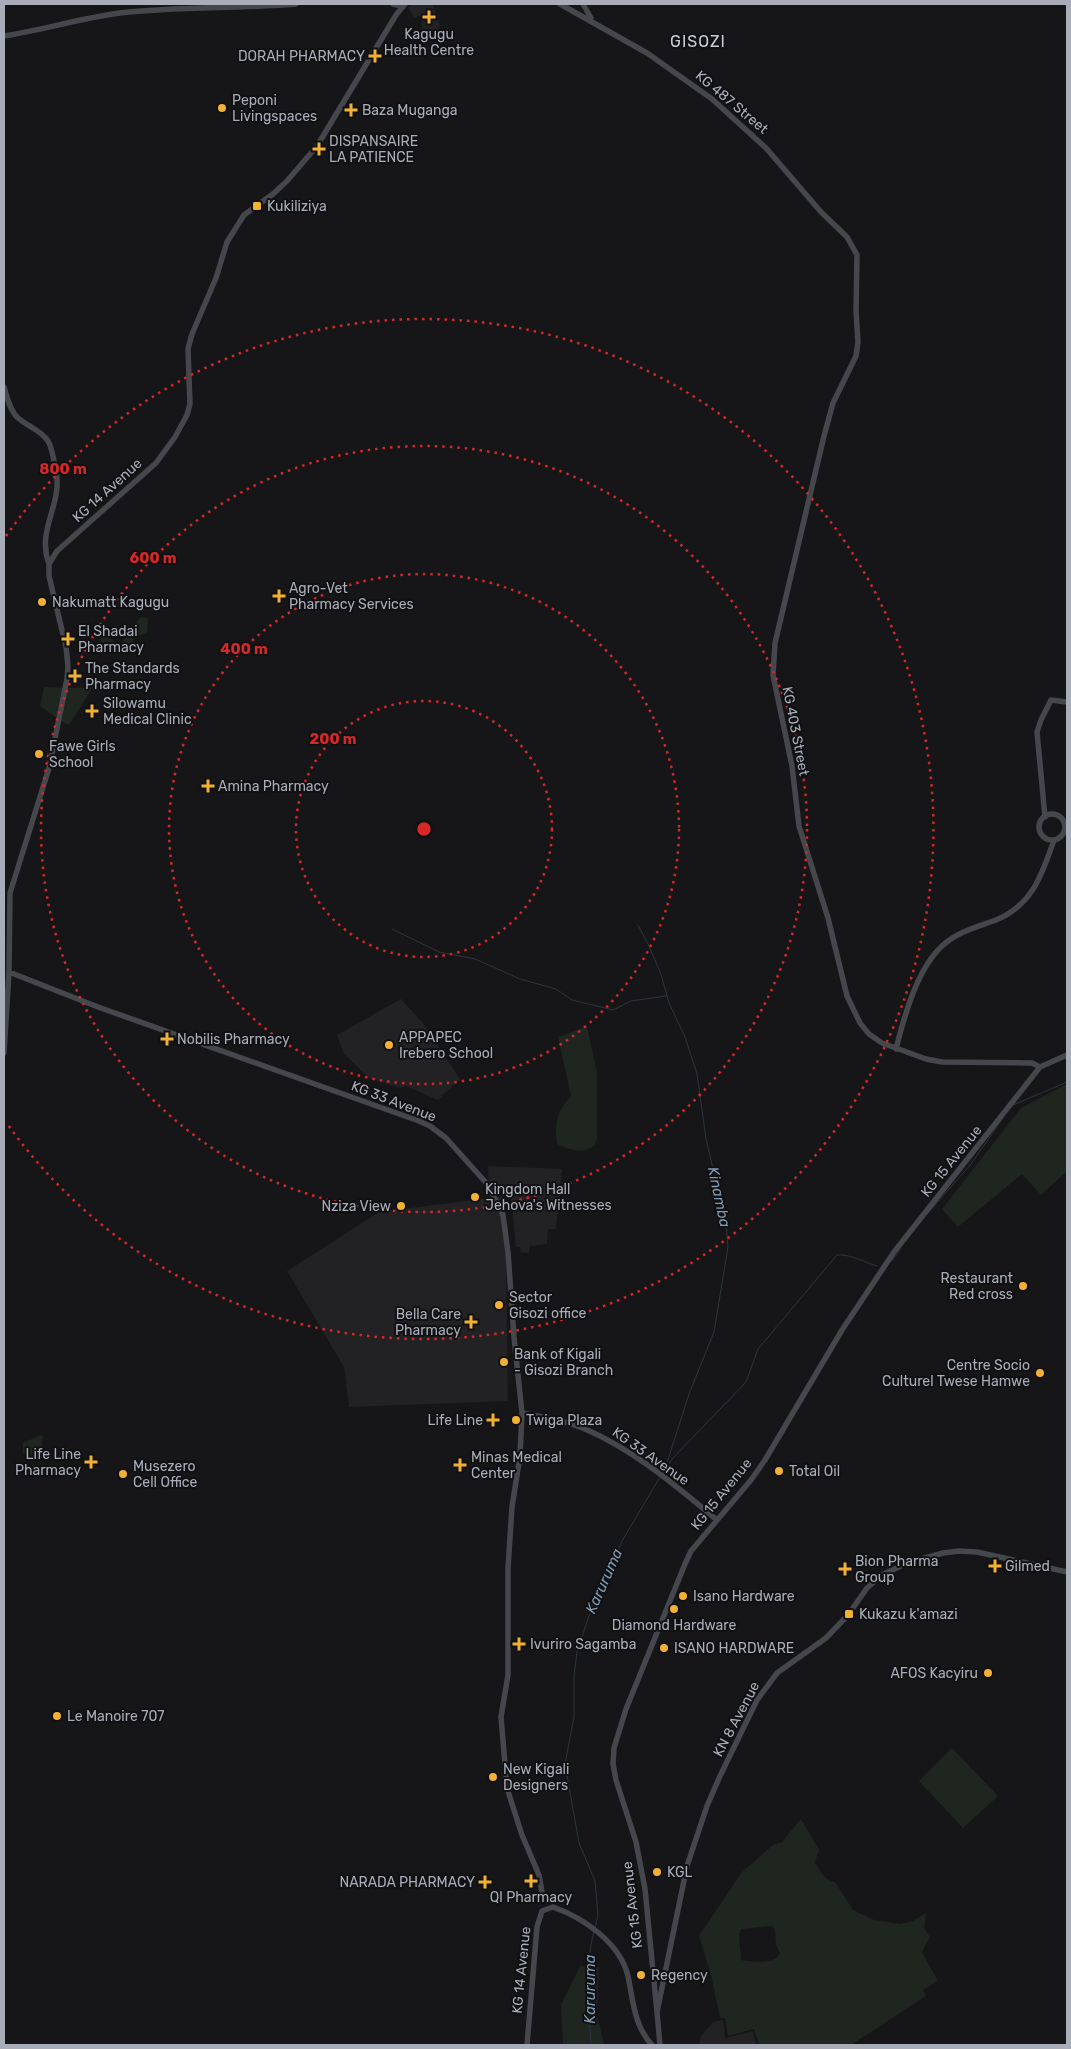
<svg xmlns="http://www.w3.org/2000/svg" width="1071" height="2049" viewBox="0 0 1071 2049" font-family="Rubik,sans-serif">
  <rect width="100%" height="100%" fill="#161618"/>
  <path fill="#222225" d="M414,4H432L440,24L439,30L423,31L421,19L419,16L414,18L408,7Z
    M401,999L422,1022L460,1079L438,1100L406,1086L400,1088L369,1078L344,1054L337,1035Z
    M488,1166L562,1169L556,1229H548L547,1244L530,1246L529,1253L521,1252L520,1247H516L512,1206L508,1186L489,1184Z
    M505,1196L508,1401L349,1407L344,1367L287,1271L379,1212Z
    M723,2020L725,2038L753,2031L756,2045H699L701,2036L713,2022Z"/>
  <path fill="#1e261f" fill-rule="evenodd" d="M141,617L148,618L147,633L132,638L136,653L122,644L134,624Z
    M98,632L117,643L102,645Z
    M44,687L65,688L58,719L40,706Z
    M93,687L69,725L61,721L67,688Z
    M587,1026L597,1072V1137L595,1145C581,1155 572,1150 557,1144C554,1122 557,1112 571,1096L558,1037Z
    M1067,1084V1171L1041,1195L1022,1174L958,1227L942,1209L1021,1108Z
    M41,1435L43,1437L39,1456L28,1458L23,1453V1443Z
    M952,1748L998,1796L963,1828L919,1781Z
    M801,1819L819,1850L815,1862C820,1871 824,1880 835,1882L853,1910L874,1920L901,1924L913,1921L926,1913L924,1928L930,1937L922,1952L938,1981L923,1990L926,1996L851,2045H759L754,2029L728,2036L725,2018H720L711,1975L699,1936L742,1872L773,1845L782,1842ZM771,1926L775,1929L776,1945L780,1953C775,1965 752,1962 741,1960L739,1934L742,1929Z
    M580,1966L599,1967L597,2014L604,2045H563L561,2005Z"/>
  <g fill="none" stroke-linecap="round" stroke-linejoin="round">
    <path stroke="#2c353c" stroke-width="1" d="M638,925L648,944L661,974L669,1003L685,1037L697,1074L706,1139L726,1224L728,1247L714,1332L689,1394L665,1469
      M392,929L439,952L475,959L520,979L556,989L572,1000L613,1010L631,1001L666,996
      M1013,1105L1067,1082
      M928,1213L971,1164L1003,1118
      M892,1261L900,1250
      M663,1474L672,1459L746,1382L758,1349L837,1255C850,1254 864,1262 877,1266
      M595,1928L598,1915L595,1881L579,1843L565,1764L574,1717V1676L577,1652L594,1601L622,1541L660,1477
      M591,2045C589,2006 584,1970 594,1931"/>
    <path stroke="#45474d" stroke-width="5.5" d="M393,4L402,6
      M560,4L647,53L712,99L766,148L821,212L847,237L857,255L856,311L858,342L856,356L833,403L824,436L775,643L773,675L792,766L799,826L828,918L847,996L860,1023L869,1034L882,1043L926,1059L942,1062L1032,1063L1040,1067
      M583,4L591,18
      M4,36C43,30 81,18 120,13C179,6 238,9 296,4
      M4,387C7,397 10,411 18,418C27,426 42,431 48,441C53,450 54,462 56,471C63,505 36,529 49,564
      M1039 827a13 13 0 1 1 26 0a13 13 0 1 1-26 0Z
      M1045,817L1037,732L1041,720L1051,700L1067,702
      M9,972L98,1007L419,1121L430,1126L446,1138L488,1185L503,1215L508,1252L514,1337L522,1413C542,1417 565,1420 585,1429C634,1450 676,1486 717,1520
      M896,1049C904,1017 917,969 942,946C957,932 977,927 996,920C1033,905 1042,874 1054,840
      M4,1053L9,972L10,893L49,768L67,679L68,666L66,647L49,576V564L57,551L156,463L175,437L187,415L190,404L188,349L192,334L216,278L227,242L244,215L273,194L287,181L317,146L396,15L405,4
      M522,1413L520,1456L512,1507L508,1568V1675L501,1717L507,1788L522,1835L539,1875L543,1898
      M657,2012L645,1889L636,1842L616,1780L613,1764L614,1748L626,1709L685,1564L691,1551L751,1480L765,1460L842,1330L894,1252L1040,1067L1067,1055
      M527,2045L537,1927L542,1911L553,1907C584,1918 620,1943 628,1976C633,2000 634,2026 652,2045
      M660,2045L657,2012L687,1866L707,1806L720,1776L757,1700L777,1673L826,1638L848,1615L867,1588L882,1575L907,1563L943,1553L959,1551L977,1552L1067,1572"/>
  </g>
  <g fill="none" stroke="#d62828" stroke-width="2.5" stroke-dasharray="2.5 5">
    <circle cx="424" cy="829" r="128"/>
    <circle cx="424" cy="829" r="255"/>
    <circle cx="424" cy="829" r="383"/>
    <path d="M6 536A510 510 0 1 1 6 1122"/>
  </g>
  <g fill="#f2b134" stroke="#111113" stroke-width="2">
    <path d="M426.5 9.5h5v5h5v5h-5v5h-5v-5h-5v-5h5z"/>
    <path d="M372.5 48.5h5v5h5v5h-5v5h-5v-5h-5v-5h5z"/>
    <circle cx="222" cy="108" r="5"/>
    <path d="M348.5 102.5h5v5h5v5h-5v5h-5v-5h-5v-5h5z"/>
    <path d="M316.5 141.5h5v5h5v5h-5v5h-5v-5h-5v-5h5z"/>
    <rect x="252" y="201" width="10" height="10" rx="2.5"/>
    <path d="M276.5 588.5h5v5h5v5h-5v5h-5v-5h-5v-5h5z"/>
    <circle cx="42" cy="602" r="5"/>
    <path d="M65.5 631.5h5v5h5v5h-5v5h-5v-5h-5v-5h5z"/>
    <path d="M72.5 668.5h5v5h5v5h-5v5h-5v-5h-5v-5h5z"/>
    <path d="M89.5 703.5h5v5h5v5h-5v5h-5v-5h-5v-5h5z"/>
    <circle cx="39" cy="754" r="5"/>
    <path d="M205.5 778.5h5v5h5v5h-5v5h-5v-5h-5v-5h5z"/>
    <path d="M164.5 1031.5h5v5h5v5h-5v5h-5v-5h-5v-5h5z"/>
    <circle cx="389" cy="1045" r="5"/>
    <circle cx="475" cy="1197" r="5"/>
    <circle cx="401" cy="1206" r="5"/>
    <circle cx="1023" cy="1286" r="5"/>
    <circle cx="499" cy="1305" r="5"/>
    <path d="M468.5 1314.5h5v5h5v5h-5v5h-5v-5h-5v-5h5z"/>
    <circle cx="504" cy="1362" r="5"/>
    <circle cx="1040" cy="1373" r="5"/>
    <path d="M490.5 1412.5h5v5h5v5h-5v5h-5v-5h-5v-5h5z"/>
    <circle cx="516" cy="1420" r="5"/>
    <path d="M88.5 1454.5h5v5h5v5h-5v5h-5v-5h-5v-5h5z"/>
    <path d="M457.5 1457.5h5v5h5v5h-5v5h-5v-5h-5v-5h5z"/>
    <circle cx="779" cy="1471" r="5"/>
    <circle cx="123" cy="1474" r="5"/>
    <path d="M992.5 1558.5h5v5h5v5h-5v5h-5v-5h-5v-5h5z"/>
    <path d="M842.5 1561.5h5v5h5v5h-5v5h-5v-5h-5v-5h5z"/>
    <circle cx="683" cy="1596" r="5"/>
    <circle cx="674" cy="1609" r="5"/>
    <rect x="844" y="1609" width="10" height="10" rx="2.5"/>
    <path d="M516.5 1636.5h5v5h5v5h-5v5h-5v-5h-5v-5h5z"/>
    <circle cx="664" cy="1648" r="5"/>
    <circle cx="988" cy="1673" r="5"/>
    <circle cx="57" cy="1716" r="5"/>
    <circle cx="493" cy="1777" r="5"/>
    <circle cx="657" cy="1872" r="5"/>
    <path d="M528.5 1873.5h5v5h5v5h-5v5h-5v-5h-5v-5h5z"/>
    <path d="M482.5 1874.5h5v5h5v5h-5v5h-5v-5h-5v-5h5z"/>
    <circle cx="641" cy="1975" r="5"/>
  </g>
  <g text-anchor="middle" stroke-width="4" stroke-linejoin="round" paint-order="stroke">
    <g font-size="14" fill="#a8adb8" stroke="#111113" text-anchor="start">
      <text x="429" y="39" text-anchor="middle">Kagugu<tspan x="429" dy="16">Health Centre</tspan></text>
      <text x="365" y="61" text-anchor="end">DORAH PHARMACY</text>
      <text x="232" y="105">Peponi<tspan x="232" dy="16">Livingspaces</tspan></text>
      <text x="362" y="115">Baza Muganga</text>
      <text x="329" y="146">DISPANSAIRE<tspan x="329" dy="16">LA PATIENCE</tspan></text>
      <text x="267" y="211">Kukiliziya</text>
      <text x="289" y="593">Agro-Vet<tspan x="289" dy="16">Pharmacy Services</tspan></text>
      <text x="52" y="607">Nakumatt Kagugu</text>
      <text x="78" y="636">El Shadai<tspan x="78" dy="16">Pharmacy</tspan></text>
      <text x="85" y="673">The Standards<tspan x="85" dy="16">Pharmacy</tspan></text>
      <text x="103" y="708">Silowamu<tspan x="103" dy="16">Medical Clinic</tspan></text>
      <text x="49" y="751">Fawe Girls<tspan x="49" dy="16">School</tspan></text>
      <text x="218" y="791">Amina Pharmacy</text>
      <text x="399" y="1042">APPAPEC<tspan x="399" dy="16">Irebero School</tspan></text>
      <text x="177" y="1044">Nobilis Pharmacy</text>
      <text x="485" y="1194">Kingdom Hall<tspan x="485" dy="16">Jehova's Witnesses</tspan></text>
      <text x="391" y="1211" text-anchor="end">Nziza View</text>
      <text x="1013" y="1283" text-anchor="end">Restaurant<tspan x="1013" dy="16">Red cross</tspan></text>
      <text x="509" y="1302">Sector<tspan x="509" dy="16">Gisozi office</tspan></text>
      <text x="461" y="1319" text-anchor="end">Bella Care<tspan x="461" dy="16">Pharmacy</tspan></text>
      <text x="514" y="1359">Bank of Kigali<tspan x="514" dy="16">- Gisozi Branch</tspan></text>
      <text x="1030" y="1370" text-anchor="end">Centre Socio<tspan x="1030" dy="16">Culturel Twese Hamwe</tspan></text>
      <text x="483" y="1425" text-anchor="end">Life Line</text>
      <text x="526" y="1425">Twiga Plaza</text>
      <text x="81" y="1459" text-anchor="end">Life Line<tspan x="81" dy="16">Pharmacy</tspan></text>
      <text x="471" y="1462">Minas Medical<tspan x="471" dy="16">Center</tspan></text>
      <text x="133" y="1471">Musezero<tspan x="133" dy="16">Cell Office</tspan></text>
      <text x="789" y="1476">Total Oil</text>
      <text x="855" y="1566">Bion Pharma<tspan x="855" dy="16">Group</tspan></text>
      <text x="1005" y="1571">Gilmed</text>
      <text x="693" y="1601">Isano Hardware</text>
      <text x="859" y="1619">Kukazu k'amazi</text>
      <text x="674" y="1630" text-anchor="middle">Diamond Hardware</text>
      <text x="530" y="1649">Ivuriro Sagamba</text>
      <text x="674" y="1653">ISANO HARDWARE</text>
      <text x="978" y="1678" text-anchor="end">AFOS Kacyiru</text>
      <text x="67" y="1721">Le Manoire 707</text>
      <text x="503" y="1774">New Kigali<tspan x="503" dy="16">Designers</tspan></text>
      <text x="667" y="1877">KGL</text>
      <text x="475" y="1887" text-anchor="end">NARADA PHARMACY</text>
      <text x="531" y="1902" text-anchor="middle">Ql Pharmacy</text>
      <text x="651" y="1980">Regency</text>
    </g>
    <g font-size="14" fill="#a8adb8" stroke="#111113">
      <text transform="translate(732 102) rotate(40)" y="5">KG 487 Street</text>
      <text transform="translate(107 490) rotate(-42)" y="5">KG 14 Avenue</text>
      <text transform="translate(796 731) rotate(79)" y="5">KG 403 Street</text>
      <text transform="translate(394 1101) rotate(21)" y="5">KG 33 Avenue</text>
      <text transform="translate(951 1161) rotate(-51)" y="5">KG 15 Avenue</text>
      <text transform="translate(651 1456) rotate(35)" y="5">KG 33 Avenue</text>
      <text transform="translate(721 1494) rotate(-51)" y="5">KG 15 Avenue</text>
      <text transform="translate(736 1719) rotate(-62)" y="5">KN 8 Avenue</text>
      <text transform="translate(632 1905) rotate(-97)" y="5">KG 15 Avenue</text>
      <text transform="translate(521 1970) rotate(-84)" y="5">KG 14 Avenue</text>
    </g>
    <g font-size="15" font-style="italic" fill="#7f9bb3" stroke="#111113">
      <text transform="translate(719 1197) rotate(78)" y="5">Kinamba</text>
      <text transform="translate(604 1581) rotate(-66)" y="5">Karuruma</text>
      <text transform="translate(590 1989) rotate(-90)" y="5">Karuruma</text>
    </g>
    <g font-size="16" letter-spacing="1" fill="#c9ccd4" stroke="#111113">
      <text x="698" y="47">GISOZI</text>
    </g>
  </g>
  <circle cx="424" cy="829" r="8" fill="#d62828" stroke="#111113" stroke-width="2.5"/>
  <g font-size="15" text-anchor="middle" font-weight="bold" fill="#d62828" stroke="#111113" stroke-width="4" stroke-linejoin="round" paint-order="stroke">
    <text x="63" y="474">800 m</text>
    <text x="153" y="563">600 m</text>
    <text x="244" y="654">400 m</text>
    <text x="333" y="744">200 m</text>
  </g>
  <rect width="1071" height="2049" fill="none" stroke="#a8adb8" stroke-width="10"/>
</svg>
